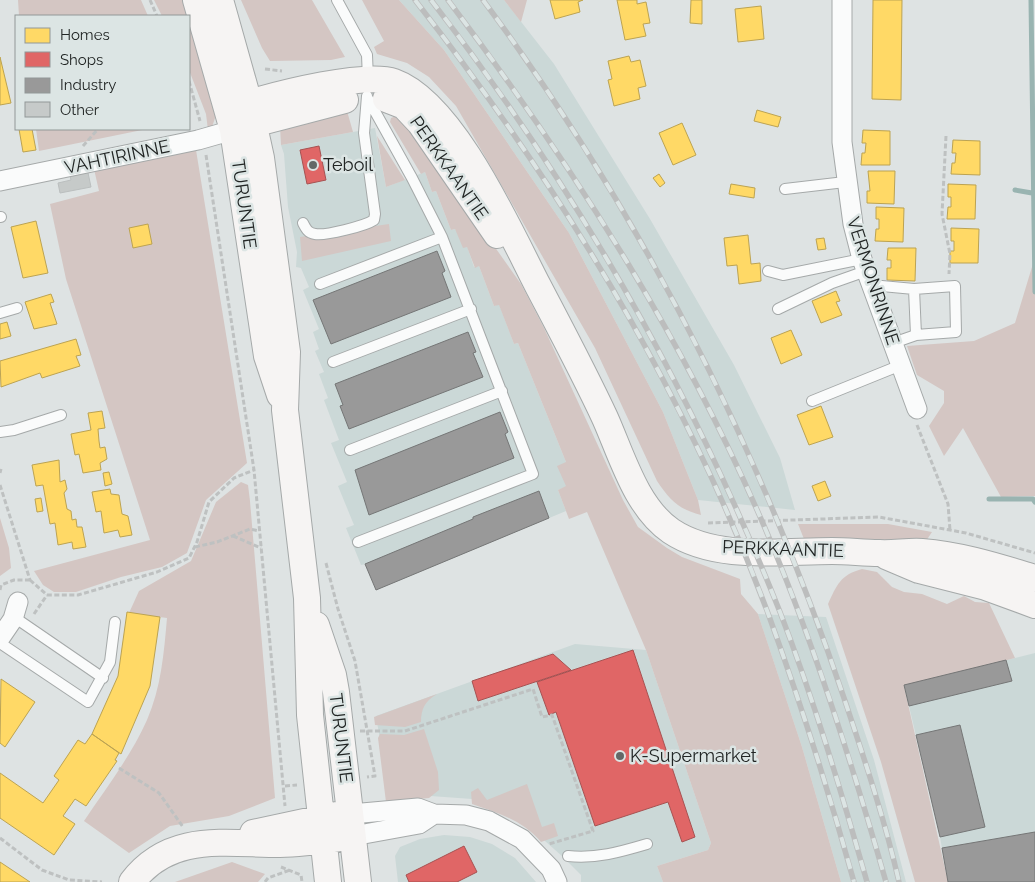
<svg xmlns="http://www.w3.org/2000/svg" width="1035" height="882" viewBox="0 0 1035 882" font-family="Raleway,sans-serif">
  <rect width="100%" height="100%" fill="#dee3e3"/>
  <path fill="#cbd8d7" d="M399,0H504L554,64L650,219L734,365L780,458L795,510L698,500L663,412L569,233L444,50Z
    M375,128L386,187L425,172L432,192L436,191L451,230L455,229L467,246L474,267L479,266L494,306L499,304L514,344L518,343L566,462V487L558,490L566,511L376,590L366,564L361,565L346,528L354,525L338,486L347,482L331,443L339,440L324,400L328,398L319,374L324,372L315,351L319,349L313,332L319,329L303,290L309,287L301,268L296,267L297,252L288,207L284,154L281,145Z
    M758,614L826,617L874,760L906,882H841L802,747Z
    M575,644L646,650L711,843L708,850L657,866L663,882H581V875L563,857L509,809L472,799L389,793L376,716Z
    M1035,653V882H948L940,837L904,685Z
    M444,835L470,837L492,844L515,858L536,882H398L395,856L400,847L420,839Z"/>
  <path fill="#d4c6c3" d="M18,0H141L148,16H19Z
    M154,0H185L217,112L212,127L208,130L206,114L189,70V16H162Z
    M241,0H312L345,57L331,60L270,61L262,48Z
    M362,0H399L444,50L569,233L663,412L698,500L701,515C678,509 670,500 657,481L595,348L456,106L429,77L407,63L377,54L374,47L384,41Z
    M504,0H527L521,22Z
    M347,111L353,132L281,145L280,126Z
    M396,116H402L521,284L544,328L623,500L638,527L667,548L682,557L740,579L741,594L758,614L802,747L841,882H663L657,866L708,850L711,843L646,650L587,512L569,519L558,490L566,486L557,466L566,462L518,343L514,344L499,305L494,306L479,266L475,268L467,247L463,248L455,229L451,230L436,191L432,192L425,172L421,174L390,122L391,118Z
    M36,129H147L39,151Z
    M377,136L405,180L386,187Z
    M196,150L247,463L206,500L187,553L162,567L121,577L76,592H54L43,585L34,571L150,540L66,279L50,204L99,191L94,169Z
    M389,224L391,241L302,261L300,237Z
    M1035,257V496L1001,497L963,428L944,456L929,426L944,403V391L917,375L907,346L974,341L1015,323Z
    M241,482L248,485L250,501L275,798L229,816L170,826L129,853L84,821C106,788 131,756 147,720C161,688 164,653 167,618L129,613L139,591L191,561L216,502Z
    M0,518L9,548L11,568L0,576Z
    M798,524H888L932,532L926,541L910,543L854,539H804Z
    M862,569L877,572L892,587L904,592L922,594L947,604L964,596L975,602L989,603L1015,658L904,686L948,882H915L881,762L828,604C837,585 840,575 862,569Z
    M437,694C425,701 421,709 421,722L405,727L375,725L374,717Z
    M424,729L438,772L439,790L429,798L386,802L378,738L380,734L404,735Z
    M527,784L542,827L554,823L558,836L541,842C522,820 498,813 472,804L471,792L478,788L487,800Z
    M232,862L265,874L258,882H175Z"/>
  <path fill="#ffd966" stroke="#bca352" d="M550,0H583L578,2L580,12L555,19Z
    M617,0H637V4L646,2L650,23L643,24L646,36L625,40Z
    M691,0H702V24L690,23Z
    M873,0H902L901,100L872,99Z
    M761,6L764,39L738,42L735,9Z
    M629,56L631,62L640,60L646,86L638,88L640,99L614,106L608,80L612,79L608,61Z
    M0,57L11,103L0,105Z
    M757,110L781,117L778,127L754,121Z
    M682,123L696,155L673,165L659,133Z
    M19,129H32L36,150L23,152Z
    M863,130L890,131V165H861L862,153H865L866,143H862Z
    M953,140L980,141V175L951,174L952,163H955L956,153H952Z
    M868,171H895L894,204L867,203V191H870Z
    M659,174L665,183L660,187L653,178Z
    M731,184L755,188L754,198L729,194Z
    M948,184L976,185L975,219H947L948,207H951V197H948Z
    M876,207L904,208L903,242L875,241L876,229H879V219H876Z
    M36,221L48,273L23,278L11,227Z
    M148,224L152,244L133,248L129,228Z
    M951,228L979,229L978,263H950V251H954V241H951Z
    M748,235L751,264L760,263L761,281L739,284L737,265L727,266L724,238Z
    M824,238L826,249L818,250L816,239Z
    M888,248H916L915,281L887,280V268H891V260H887Z
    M836,291L840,301L836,302L842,315L821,323L812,301Z
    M51,294L54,302L50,303L57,324L34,329L25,302Z
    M7,322L11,336L0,339V324Z
    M791,330L802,355L781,364L771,338Z
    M76,339L81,355L76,356L80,366L42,378L40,373L1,387L0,361Z
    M821,406L833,437L809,445L797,415Z
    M102,411L105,428L98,429L99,441L100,448L105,447L107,459L100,463L101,470L83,473L79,454L75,455L71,434L91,430L88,413Z
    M59,460L60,482L65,480L67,489L64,493L67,509L71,511L72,520L76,519L77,527H82L86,547L73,549L72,542L58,545L55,523L50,524L43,485L36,486L32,465Z
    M109,472L112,484L105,486L103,473Z
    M825,481L831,496L818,501L812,486Z
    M110,489L111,494L119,495L122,514L128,516L132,535L120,537L118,530L104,533L101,511L96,512L92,492Z
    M41,498L43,511L37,512L35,499Z
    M127,612L160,617L150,686L121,754L92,734L118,676Z
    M1,679L35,702L5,747L0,743Z
    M92,734L119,753L115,760L117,761L86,806L75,799L63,816L75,824L54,855L0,818V773L43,803L59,780L54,776L78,740L85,744Z
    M0,862L30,882H0Z"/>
  <path fill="#e06666" stroke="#a75252" d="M319,146L326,180L307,184L300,150Z
    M633,650L695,837L682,842L668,802L595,826L556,712L549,715L537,682Z
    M553,654L571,670L478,701L472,681Z
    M464,846L477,872L457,882H409L406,875Z"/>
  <path fill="#999" stroke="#757676" d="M437,251L445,271L442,273L451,297L331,344L313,300Z
    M468,332L476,352L473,353L483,377L349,429L340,406L343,405L335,384Z
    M500,412L508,432L505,434L514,458L369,515L355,470Z
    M539,491L549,518L376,590L365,564L473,519V517Z
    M1006,660L1012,681L909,706L904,685Z
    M960,725L985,827L940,837L916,735Z
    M1035,832V882H948L942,848Z"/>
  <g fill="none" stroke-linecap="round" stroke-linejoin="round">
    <path stroke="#99b4b1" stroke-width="5" d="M1031,0L1035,292
      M1015,190L1032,193
      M989,499H1033L1035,502"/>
  </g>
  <path fill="#c6cac9" stroke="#bbbfbf" d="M87,168L91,187L60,193L58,183L71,180L69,171Z"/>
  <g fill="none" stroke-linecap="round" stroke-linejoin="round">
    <g stroke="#a5a9a9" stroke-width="12">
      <path id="service" d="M337,0L367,55L368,79
        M785,189L845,182
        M0,217H1
        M303,223C306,229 308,233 315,234C325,236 365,226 374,220L375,214L364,133L367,96
        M768,271L783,275L862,259
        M320,284L442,237
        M871,285L914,289
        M778,309L832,283L866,271
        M0,313L17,308
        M893,343L916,335L956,332L955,286L914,289L916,335
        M333,362L471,309
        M812,401L901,365
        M0,432L14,430L61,415
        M350,450L502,391
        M358,542L533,474L442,237L412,178L367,97
        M14,617L103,678
        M0,643L88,702L110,662L115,622
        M568,856C596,859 620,852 647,844"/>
    </g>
    <g stroke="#a5a9a9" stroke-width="21">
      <path id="minor" d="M842,0V142L853,224L862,259L917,409
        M0,181L198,140L233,130
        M0,638L13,619L18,602
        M351,814L418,808L434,814L466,815L489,821L522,839L551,869L557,882
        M353,836L419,824L434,814"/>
    </g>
    <g stroke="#a5a9a9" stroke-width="28">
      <path id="secondary" d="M196,0L233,130L267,356L280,395
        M220,0L249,103L261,158L287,352L285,410L307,598L310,715L328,882
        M386,99L404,106L420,123L497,235
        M238,128L345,100
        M233,130L249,103C280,94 365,72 394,82C453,103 510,232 538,286C561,330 584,373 605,418C622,456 636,507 671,531C716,561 781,551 832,551C848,551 864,553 879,553C893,554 908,551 922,552C961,555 998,567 1035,578
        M886,556L919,570L986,587L1035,605
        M316,625L333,675L336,692L358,882
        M253,833L337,815
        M132,882C170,832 225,844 280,844C300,844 321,841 341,838"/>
    </g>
    <path stroke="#bec1c1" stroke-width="3" stroke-dasharray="5 2.5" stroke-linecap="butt" d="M150,0L157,16
      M265,69L282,71
      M189,81L200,121
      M946,136L942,214L950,254L949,274
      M83,146L98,129
      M206,155L254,470L285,806
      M917,425L948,504L950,530
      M0,473L1,469
      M0,485L30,580
      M708,523L879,517L966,533L1035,553
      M233,536L261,548
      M195,547L217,542L250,529L259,531
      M326,563L338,609L355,661L375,776L367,777
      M30,580L47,595H78L157,572L189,558L197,542L209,502L234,478L254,470
      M0,590L1,585L14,580H30
      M34,614L47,595
      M360,731H405L533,689L542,717L552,715L593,831L549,844
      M119,768L159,793L183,827
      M285,786L297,785
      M0,838L42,870L69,880L102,882
      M281,867L301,875L302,882
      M265,882L268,878L290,870"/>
    <use href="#service" stroke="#fafbfb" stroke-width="10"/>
    <use href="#minor" stroke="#fafbfb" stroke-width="19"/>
    <use href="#secondary" stroke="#f6f4f3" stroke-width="26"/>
    <g stroke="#bcbdbd" stroke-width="5.5">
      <path id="rail" d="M415,0C560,186 687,394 769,616C801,704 829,792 854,882
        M431,0C575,186 693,393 780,612C814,700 841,791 867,882
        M448,0C577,171 693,353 775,552C819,659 854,770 886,882
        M483,0C640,211 760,449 844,698C864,758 885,820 899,882"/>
    </g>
    <use href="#rail" stroke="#dce5e4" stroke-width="4" stroke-dasharray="11" stroke-linecap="butt"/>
  </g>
  <g fill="#636867" stroke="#dce5e4" stroke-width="2">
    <circle cx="313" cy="165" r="5"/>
    <circle cx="620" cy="756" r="5"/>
  </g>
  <g text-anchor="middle" stroke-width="5" stroke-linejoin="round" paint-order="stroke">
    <g font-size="18" fill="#212524" stroke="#dce5e4">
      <text transform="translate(117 157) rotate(-12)" y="6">VAHTIRINNE</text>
      <text transform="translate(449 168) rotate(55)" y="6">PERKKAANTIE</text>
      <text transform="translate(244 204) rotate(82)" y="6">TURUNTIE</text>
      <text transform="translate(873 281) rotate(72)" y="6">VERMONRINNE</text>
      <text transform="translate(783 549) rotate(2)" y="6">PERKKAANTIE</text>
      <text transform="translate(341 738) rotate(83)" y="6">TURUNTIE</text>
    </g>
    <g font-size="18" fill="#212524" stroke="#dce5e4" text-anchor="start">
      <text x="323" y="171">Teboil</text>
      <text x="630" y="762">K-Supermarket</text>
    </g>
  </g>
  <rect x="15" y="15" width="175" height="115" fill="#dce5e4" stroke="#919897"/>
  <rect x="25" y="28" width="25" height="15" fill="#ffd966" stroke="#919897"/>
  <text x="60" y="40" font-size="15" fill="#212524">Homes</text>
  <rect x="25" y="52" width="25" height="15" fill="#e06666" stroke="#919897"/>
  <text x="60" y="65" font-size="15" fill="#212524">Shops</text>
  <rect x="25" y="78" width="25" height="15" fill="#999999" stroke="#919897"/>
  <text x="60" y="90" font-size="15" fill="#212524">Industry</text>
  <rect x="25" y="102" width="25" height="15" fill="#c6cac9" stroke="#919897"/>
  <text x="60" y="115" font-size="15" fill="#212524">Other</text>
</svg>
